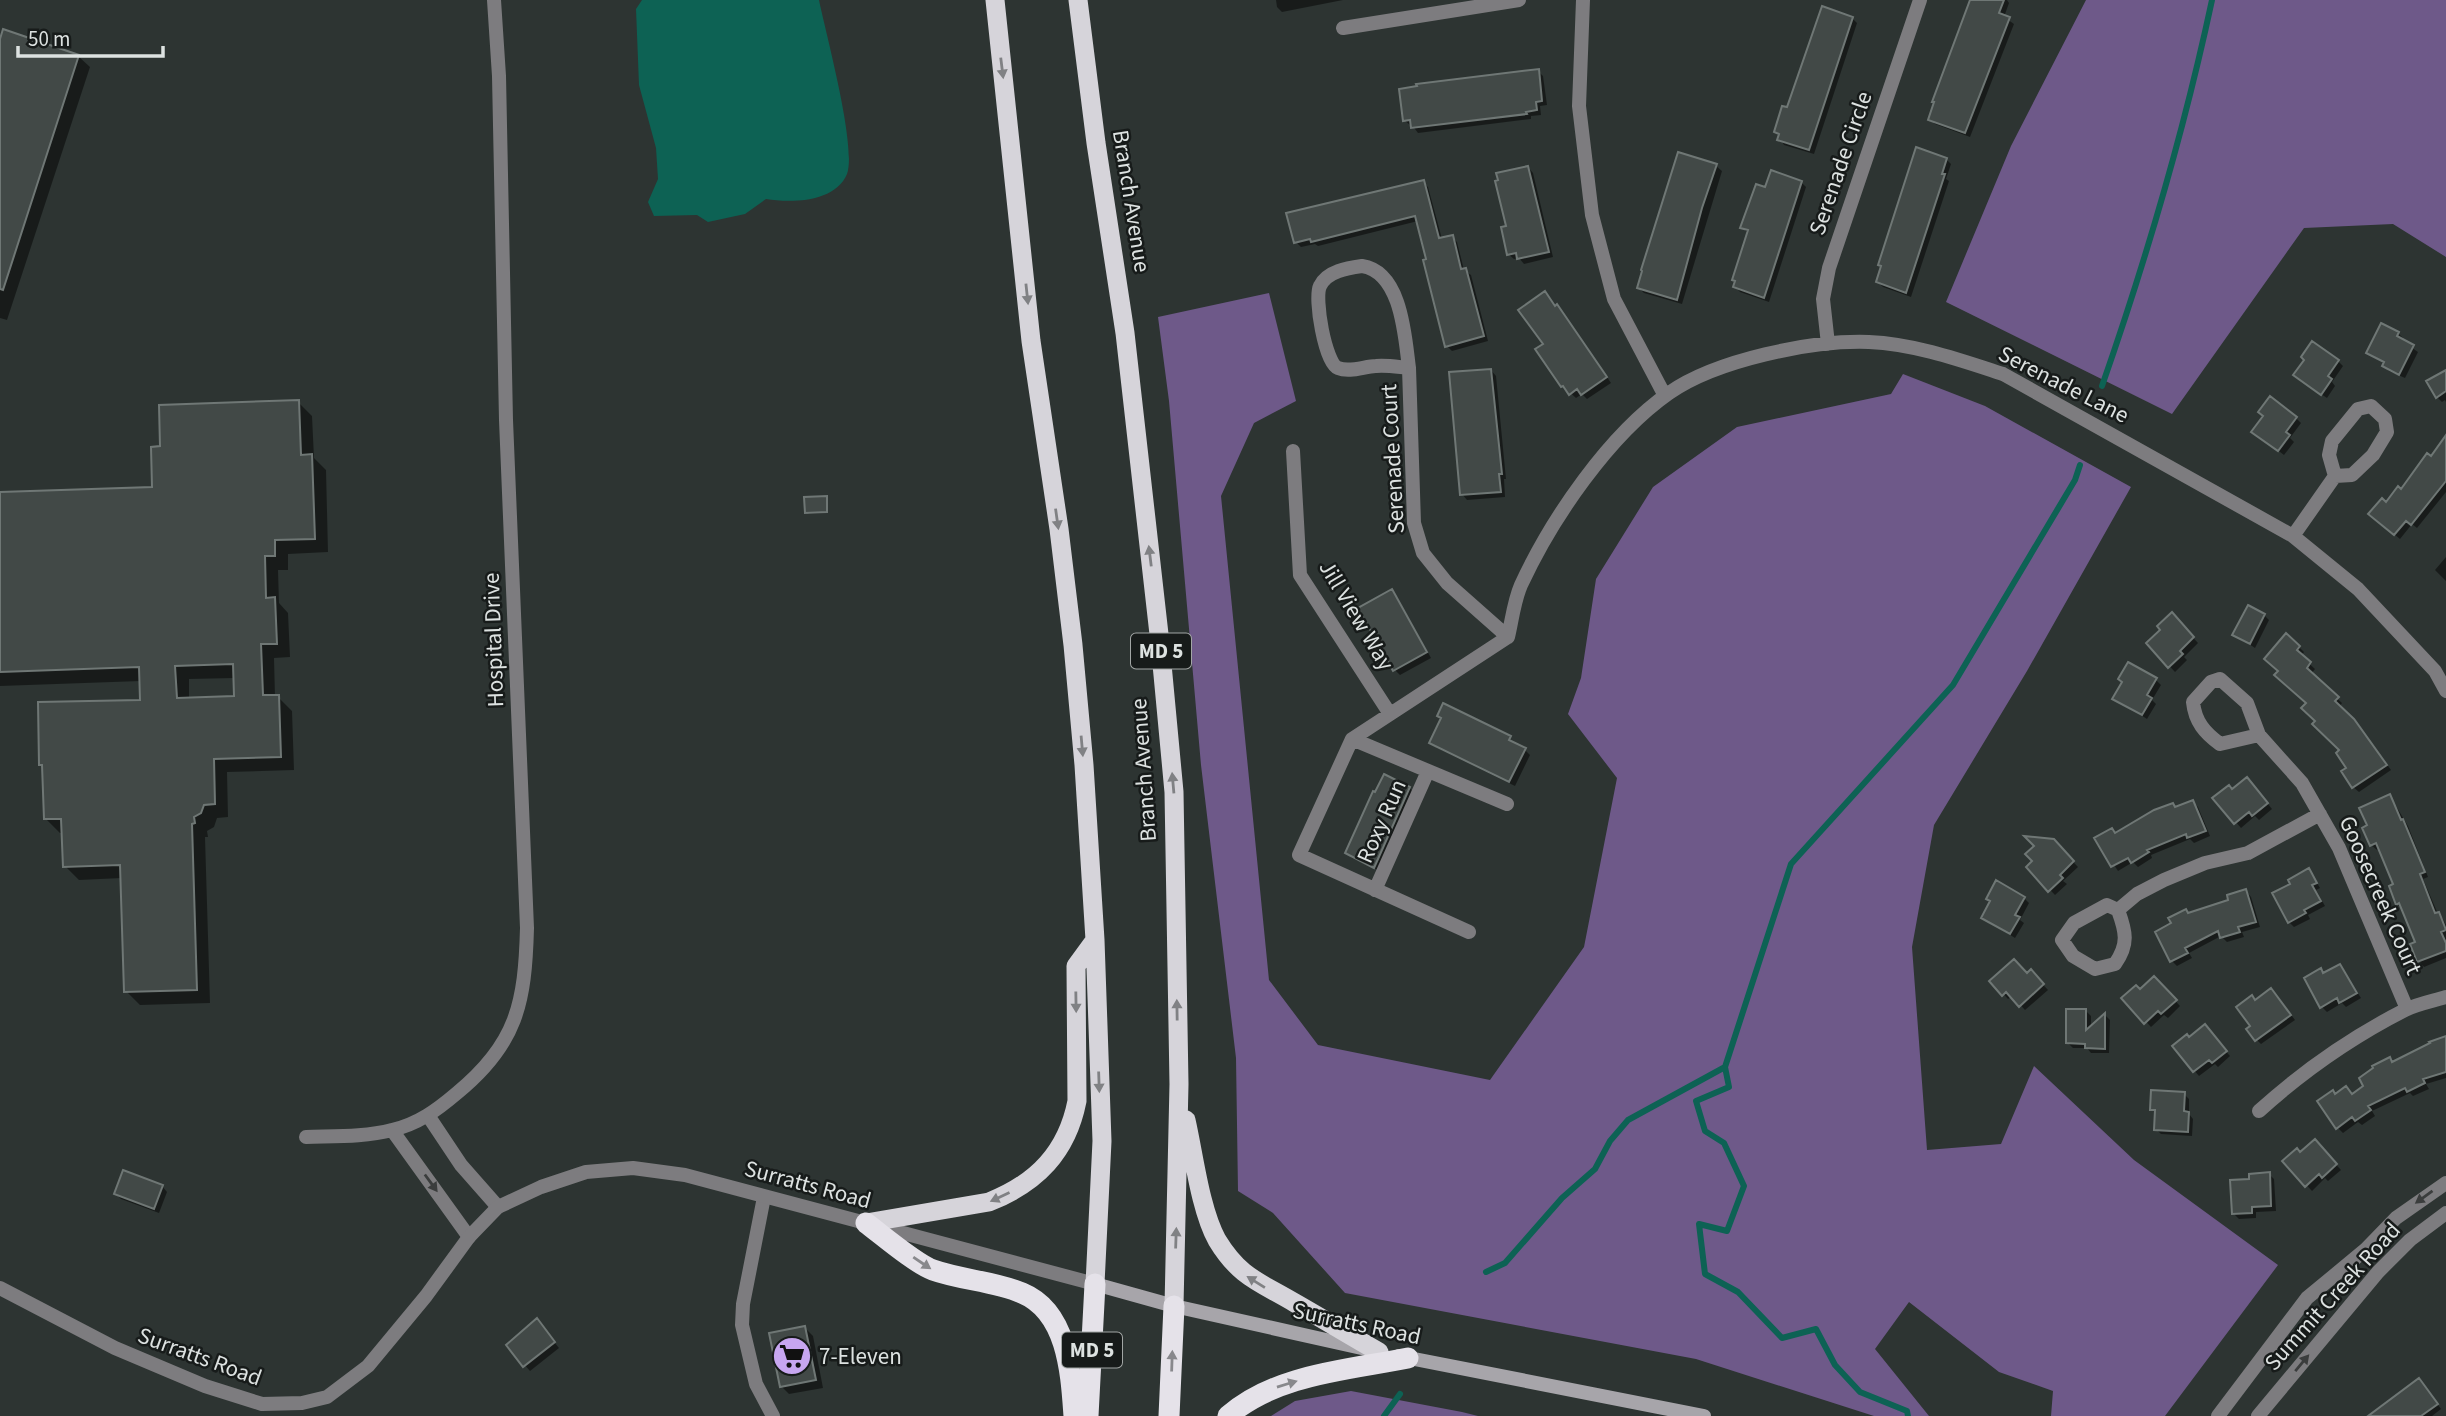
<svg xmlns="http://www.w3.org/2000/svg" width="2446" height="1416" viewBox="0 0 2446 1416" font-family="'Source Sans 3',sans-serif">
  <rect width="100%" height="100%" fill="#2d3432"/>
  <path fill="#6e5989" d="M2086,0H2446V257L2393,224L2304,228L2172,414L1946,302L2011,146Z
    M1269,293L1296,401L1254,423L1221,496L1269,980L1318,1045L1490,1080L1584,947L1617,778L1568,714L1581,678L1596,579L1653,487L1737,427L1891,394L1903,374L1985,406L2131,487L2027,671L1934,825L1912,947L1927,1150L2001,1144L2034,1066L2134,1160L2278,1265L2165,1416H2051L2053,1391L1999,1372L1909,1302L1875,1349L1929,1416H1874L1696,1359L1345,1293L1273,1213L1238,1191L1236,1058L1201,765L1169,401L1158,317Z
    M1351,1391L1462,1412L1478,1416H1271L1295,1401Z"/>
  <path fill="#0d6254" d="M642,0H819C826,34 857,147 847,174C835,203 790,203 766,199L745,214L708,222L697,215L654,216L648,202L658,179L656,148L639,85L636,9Z"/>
  <path fill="#0007" fill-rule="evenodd" d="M1276,0H1343L1282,12L1277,7Z
    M1971,0H2007L2009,3L2004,17L2014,24L1970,137L1935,124L1930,119Z
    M1852,18L1857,23L1814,154L1784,145L1776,131Z
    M0,45L78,56L90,67L7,320L0,318Z
    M1538,71L1543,76L1547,105L1540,106L1541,115L1531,116V119L1418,133L1412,125H1410L1404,120Z
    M1946,159L1951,164L1946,179L1949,181L1911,297L1883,287L1878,282Z
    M1716,166L1722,171L1682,304L1644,293L1639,288Z
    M1528,167L1533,173L1553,257L1524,264L1519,258L1514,259L1508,254V227Z
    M1423,182L1428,187L1442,239L1452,237L1457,242L1464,270L1471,275L1488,341L1452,351L1447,346L1418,221L1318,246L1315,244L1301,247L1296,242Z
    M1801,182L1806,187L1769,302L1740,292L1735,286L1747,232L1742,227L1766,189Z
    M1556,307L1562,311L1611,383L1587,399L1582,394L1576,398L1563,386L1545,344Z
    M2398,333L2403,338L2402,341L2418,352L2405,378L2389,371L2384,366L2385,363L2369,352Z
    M2338,361L2343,366L2332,382L2335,386L2327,398L2300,380Z
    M1491,370L1496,376L1506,479H1504L1505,497L1467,500L1462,494Z
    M2446,372V402L2445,400L2442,402L2437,397Z
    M298,402L312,416L314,458L326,470L328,552L288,554V570H278L279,603L288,613L290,657L274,658L275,697H278L292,711L294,770L227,772L228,817L217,818L214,827L207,831L208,837H205L210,1003L140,1005L126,991L122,878L79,880L65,866L63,833H60L46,819L44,767L41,764L142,702L141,681L0,686V493L154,488ZM235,678L236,698L189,699V679Z
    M2296,418L2301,423L2290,438L2294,442L2284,455L2259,436Z
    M2446,444V492L2417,528L2412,524L2400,539L2376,519L2386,504Z
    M826,498L828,513L809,514L807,512Z
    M2446,557V581L2435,570Z
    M1392,592L1397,597L1431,658L1400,675L1395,670L1360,609Z
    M2172,615L2198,643L2184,657L2187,660L2175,672L2148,643L2162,630Z
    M2264,615L2269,620L2255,648L2234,634Z
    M2299,647L2304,652L2301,656L2315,669L2311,674L2342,703L2339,707L2359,726L2391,770L2359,792L2353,787L2342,751L2317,721L2308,703L2277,675Z
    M2156,680L2161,685L2152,700L2156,704L2147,719L2115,698L2124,682Z
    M1443,719L1510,738L1514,744L1525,750L1530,755L1515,786L1437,748L1432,742Z
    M2252,784L2272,809L2259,820L2255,816L2241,828L2215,798Z
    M1409,788L1415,793L1380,871L1352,858L1347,853L1375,795Z
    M2390,796L2408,826L2428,877L2423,879L2438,914L2443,919L2446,925V958L2424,967L2419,961L2412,945L2417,943L2402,909L2397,904L2395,885L2380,848L2377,850L2371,845Z
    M2193,802L2198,807L2210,836L2194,843L2190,839L2151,855L2152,858L2138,867L2133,862L2118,871L2097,839L2116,834Z
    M2053,841L2078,867L2063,881L2067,884L2055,895L2028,867Z
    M2309,870L2320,888L2316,890L2325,906L2308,915L2310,919L2294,927L2289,922L2292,884Z
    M2246,891L2251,897L2260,927L2242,932L2244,937L2227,942L2221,936L2189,953L2192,958L2177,966L2172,961L2173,924L2186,911L2189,914L2231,902Z
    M2024,898L2029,903L2020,920L2024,923L2015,938L1983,918Z
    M2340,966L2361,998L2346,1007L2342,1003L2327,1012L2322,1007Z
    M2031,972L2048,990L2025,1010L2012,996L2008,999L1992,981L2027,975Z
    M2154,978L2180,1006L2168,1018L2164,1015L2151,1027L2124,998L2140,991Z
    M2276,995L2295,1020L2261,1044L2256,1039L2252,1026Z
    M2086,1011L2091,1016V1028L2105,1015L2110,1020L2109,1053H2091L2087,1048H2073L2068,1043Z
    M2209,1032L2230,1056L2218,1067L2215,1064L2199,1076L2174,1047Z
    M2446,1038V1078L2426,1084L2429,1089L2413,1096L2410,1093L2372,1111L2375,1116L2362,1125L2358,1122L2343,1133L2338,1128L2336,1096H2352L2366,1087L2390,1059L2394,1063Z
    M2184,1094L2189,1099V1114L2193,1119L2192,1136L2161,1134L2156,1129V1114L2152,1109Z
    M2314,1141L2341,1170L2328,1181L2325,1178L2312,1191L2285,1162L2300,1154Z
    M2269,1174L2274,1179L2276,1211L2256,1212V1218L2239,1219L2234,1214L2251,1181Z
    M162,1186L167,1192L159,1213L121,1199L116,1194Z
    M541,1326L559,1348L530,1371L508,1346Z
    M805,1328L813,1336L823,1388L789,1394L781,1386Z
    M2424,1385L2441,1409L2432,1416H2370Z"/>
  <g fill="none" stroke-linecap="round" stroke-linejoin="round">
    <path stroke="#0d6254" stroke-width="6" d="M2102,386C2146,260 2184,131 2212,0
      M1725,1067L1729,1087L1696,1101L1705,1131L1724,1143L1744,1186L1727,1231L1699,1224L1705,1274L1738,1292L1782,1338L1816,1329L1835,1365L1860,1392L1907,1411L1908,1416
      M1486,1272L1505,1263L1562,1198L1595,1169L1610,1141L1628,1120L1725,1067L1791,864L1953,685L2075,480L2080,465
      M1384,1416L1400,1394"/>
  </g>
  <path fill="#424947" stroke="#6f7775" stroke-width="2" fill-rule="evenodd" d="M1970,0H2004L1999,13L2010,17L1965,133L1928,120L1934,102H1932Z
    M1822,6L1853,17L1809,150L1777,140L1779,134L1774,132L1782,106L1787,107Z
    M3,29L79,55L3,290L0,289V39Z
    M1539,69L1542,101L1536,102L1537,110L1526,112L1527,114L1411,128L1410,120L1403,121L1399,89L1417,86L1416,84Z
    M1916,147L1947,158L1942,174H1945L1906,293L1876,282L1881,266L1878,265Z
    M1678,152L1717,164L1702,208L1677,300L1637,288L1642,271L1641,270Z
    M1528,166L1549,252L1517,259L1516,253L1507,255L1501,227L1506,226L1495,181L1498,180L1496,173Z
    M1771,170L1802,181L1764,298L1733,287L1735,281L1732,280L1748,230L1740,228L1756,184L1765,187Z
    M1424,180L1439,238L1453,235L1461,269L1466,268L1484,336L1445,347L1423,260L1426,259L1415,216L1311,242L1310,239L1294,243L1286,213Z
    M1545,291L1555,306L1557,304L1607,377L1581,395L1577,389L1569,395L1563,386L1561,387L1535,349L1543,344L1518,310Z
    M2381,323L2399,332L2397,336L2414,345L2399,375L2382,366L2384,362L2366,353Z
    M2312,341L2339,360L2328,376L2332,379L2321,395L2293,375L2304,360L2301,357Z
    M1491,369L1502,474H1499L1501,492L1460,495L1449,372Z
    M2446,370V391L2436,398L2426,381Z
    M2270,396L2297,417L2286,432L2290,435L2278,451L2251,432L2263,416L2258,412Z
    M299,400L301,455L312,454L315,539L275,540V556H265L266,598L275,597L277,644H261L263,695H279L281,757L214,759L215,804L204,805L201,813L194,817L195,823L192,824L197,990L124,992L120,865L63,867L61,819H44L42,765H39L38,702L140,700L139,667L0,672V492L152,487L151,447L160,446L159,405ZM233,664L234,696L177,698L175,666Z
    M2446,435V481L2411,525L2406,521L2394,535L2368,514L2382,498L2386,502L2398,486L2401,489L2427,453L2431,456Z
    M827,496V512L805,513L804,497Z
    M1392,589L1427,652L1393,671L1358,608Z
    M2248,605L2265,614L2250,644L2232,635Z
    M2172,612L2194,637L2180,651L2183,654L2168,668L2146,643L2160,630L2157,626Z
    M2286,633L2300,646L2297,650L2311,662L2307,668L2339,697L2335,701L2354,719L2387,765L2352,788L2341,771L2346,768L2336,753L2339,750L2312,724L2315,721L2301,708L2306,703L2274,675L2278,671L2264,659Z
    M2128,662L2157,678L2147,695L2152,698L2142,715L2112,699L2122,682L2118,679Z
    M1443,703L1511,736L1509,740L1526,748L1509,782L1429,743L1441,718L1437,716Z
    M1384,774L1410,787L1374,868L1345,853L1373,791L1375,792Z
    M2247,777L2268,803L2252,816L2249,812L2234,824L2212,798L2229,785L2232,789Z
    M2390,794L2401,820L2403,819L2425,872L2420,874L2435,913L2439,912L2446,930L2441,932L2446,943V951L2417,962L2410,944L2415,942L2399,903L2396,905L2389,886L2393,884L2376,843L2370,846L2362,828L2367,825L2359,808Z
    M2193,800L2206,831L2187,838L2186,834L2147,850L2149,852L2131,863L2128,858L2111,867L2094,838L2112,828L2115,833L2154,810L2173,803L2175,807Z
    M2024,836L2054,839L2074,861L2060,875L2063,878L2048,892L2026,867L2032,861L2025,854L2034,846Z
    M2309,868L2317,883L2312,885L2321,901L2304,910L2306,913L2288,923L2272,893L2290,884L2288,880Z
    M1996,880L2025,897L2015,915L2020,917L2010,934L1981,918L1990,901L1986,899Z
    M2246,889L2256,922L2238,927L2240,932L2220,938L2218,931L2185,948L2188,953L2170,962L2155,932L2171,923L2168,918L2186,909L2188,913L2228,900L2227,895Z
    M2014,959L2027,973L2031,969L2044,984L2019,1007L2006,992L2002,996L1989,981Z
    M2340,964L2357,993L2339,1003L2337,998L2320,1008L2304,978L2321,968L2323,973Z
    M2154,976L2177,1000L2161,1014L2158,1011L2144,1024L2121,998L2136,985L2140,989Z
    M2271,988L2291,1015L2255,1041L2246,1029L2250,1026L2236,1007L2252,995L2255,1000Z
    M2066,1009H2086V1030L2105,1013V1049L2085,1048V1044L2066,1043Z
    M2205,1024L2227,1051L2212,1063L2209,1060L2193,1072L2172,1046L2187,1034L2189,1037Z
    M2446,1036V1072L2423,1079L2425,1083L2407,1092L2405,1088L2368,1106L2371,1110L2355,1121L2352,1117L2336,1129L2317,1101L2333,1090L2335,1094L2346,1086L2352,1094L2363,1086L2359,1078L2373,1068L2372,1066L2390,1057L2392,1062L2430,1043L2429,1042Z
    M2151,1090L2185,1092L2184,1111L2189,1112L2188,1132L2154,1130L2155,1110H2150Z
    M2315,1139L2337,1164L2322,1178L2319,1174L2305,1187L2282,1161L2297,1148L2300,1152Z
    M123,1170L163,1185L154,1209L114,1194Z
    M2270,1172L2271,1206L2252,1207V1213L2232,1214L2230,1180L2249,1179V1174Z
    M537,1318L555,1342L523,1367L506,1345Z
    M805,1326L816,1380L780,1387L769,1333Z
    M2419,1378L2438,1404L2421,1416H2368Z"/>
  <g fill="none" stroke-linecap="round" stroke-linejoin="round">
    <path stroke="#7d7c7f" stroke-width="14" d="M1583,0L1579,106L1592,215L1614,299L1665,396
      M1343,28L1519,0
      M1362,266C1402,272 1405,338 1409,368C1398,367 1387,365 1376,366C1365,366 1350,373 1338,368C1325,363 1314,298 1320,286C1327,271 1348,268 1362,266Z
      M1828,344L1823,299L1829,268L1920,0
      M1409,368L1414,523L1423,553L1447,583L1508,637
      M1293,451L1300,575L1390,714
      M2293,536L2335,476L2352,475L2373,455L2387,432L2385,419L2371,406L2358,409L2332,441L2329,455L2335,476
      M1508,637C1512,620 1514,601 1521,585C1552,518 1609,435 1669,393C1716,360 1812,340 1869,342C1915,344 1960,360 2003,374L2293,536L2358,589L2435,671L2446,691
      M2259,735L2220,744C2205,733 2195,722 2193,702L2211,682L2220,679L2247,703L2259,735L2302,783L2339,848L2407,1009
      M1352,739L1507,804
      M1375,890L1428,771
      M2118,910C2126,932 2129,944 2115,964L2095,969L2073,956L2062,940L2074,923L2107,905L2118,910L2137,894L2164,880L2205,863L2248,853L2320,814
      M1469,932L1299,855L1352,739L1508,637
      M2259,1111C2302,1072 2352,1037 2405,1010C2417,1004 2433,1001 2446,997
      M429,1117L461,1165L498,1207
      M392,1130L469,1237
      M306,1137C334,1136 365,1137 392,1130C418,1124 437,1110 457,1093C517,1044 525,1003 527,928L506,420L499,76L494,0
      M764,1197L743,1304L742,1325L756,1384L773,1416
      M2218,1416L2307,1298L2365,1250L2396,1218L2446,1183
      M2258,1416L2378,1272L2410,1240L2446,1213"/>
    <path stroke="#7d7c7f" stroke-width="14" d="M0,1288L115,1348L205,1386L262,1404L302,1403L327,1397L368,1366L426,1296L469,1237L498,1207L541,1187L586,1172L633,1168L685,1175L1095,1284"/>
    <path stroke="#a7a5aa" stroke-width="14" d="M1095,1284L1174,1306L1366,1349
      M1399,1356L1704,1416"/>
    <path stroke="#d6d4da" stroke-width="19" d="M995,0L1031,341L1059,529L1073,645L1084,765L1095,940L1102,1141L1095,1284
      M1078,0L1096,143L1125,333L1160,643L1174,792L1179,1084L1174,1306
      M1186,1120C1194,1155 1200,1209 1217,1240C1240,1278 1260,1282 1295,1303C1323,1319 1351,1336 1379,1352
      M866,1223L989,1202C1037,1183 1067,1152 1077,1101L1076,966L1095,940"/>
    <path stroke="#e5e2e9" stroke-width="21" d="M866,1223C882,1235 916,1264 933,1270C961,1280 994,1281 1022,1293C1068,1312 1071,1374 1074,1416
      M1088,1416L1095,1284
      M1169,1416L1174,1306
      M1228,1416C1276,1374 1348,1370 1408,1358"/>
  </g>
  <defs><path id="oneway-solid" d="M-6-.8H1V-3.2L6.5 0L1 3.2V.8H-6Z" transform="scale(1.75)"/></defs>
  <g fill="#808184">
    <use href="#oneway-solid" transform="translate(1002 68) rotate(83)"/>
    <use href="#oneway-solid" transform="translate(1027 294) rotate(84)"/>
    <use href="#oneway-solid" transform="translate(1057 519) rotate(82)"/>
    <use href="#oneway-solid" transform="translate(1150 556) rotate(-97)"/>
    <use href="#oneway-solid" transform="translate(1082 746) rotate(85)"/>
    <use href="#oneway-solid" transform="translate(1173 783) rotate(-95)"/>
    <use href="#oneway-solid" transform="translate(1076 1002) rotate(89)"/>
    <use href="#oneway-solid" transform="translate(1177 1010) rotate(-91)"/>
    <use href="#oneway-solid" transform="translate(1099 1082) rotate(88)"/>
    <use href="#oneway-solid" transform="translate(1000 1197) rotate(155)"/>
    <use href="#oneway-solid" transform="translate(1176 1238) rotate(-88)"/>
    <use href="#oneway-solid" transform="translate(1256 1282) rotate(-148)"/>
  </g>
  <g fill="#3b3d3d">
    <use href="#oneway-solid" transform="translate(431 1183) rotate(54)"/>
    <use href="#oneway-solid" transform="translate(2424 1197) rotate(144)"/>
    <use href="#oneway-solid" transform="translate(2302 1363) rotate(-50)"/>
  </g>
  <g fill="#88888c">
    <use href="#oneway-solid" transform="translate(922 1263) rotate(34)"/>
    <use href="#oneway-solid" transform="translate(1172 1361) rotate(-88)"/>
    <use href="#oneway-solid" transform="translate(1287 1384) rotate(-17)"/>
  </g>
  <defs>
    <g id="supermarket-disc" transform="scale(2.0125)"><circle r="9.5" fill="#c7a6f0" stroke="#171b1a"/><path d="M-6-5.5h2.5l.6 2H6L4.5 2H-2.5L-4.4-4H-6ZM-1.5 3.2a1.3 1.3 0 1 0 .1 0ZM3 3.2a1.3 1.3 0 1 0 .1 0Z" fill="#111"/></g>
  </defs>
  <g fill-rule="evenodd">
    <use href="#supermarket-disc" x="792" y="1356"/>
  </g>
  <g text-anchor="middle" stroke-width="5" stroke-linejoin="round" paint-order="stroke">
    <g fill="#171b1a" stroke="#a2a6a5" stroke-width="2">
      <rect x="1131" y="633.5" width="60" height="35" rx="5"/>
      <rect x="1062" y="1332.5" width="60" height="35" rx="5"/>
    </g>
    <g font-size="21" font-weight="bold" fill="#dde2e1">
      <text x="1161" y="658">MD 5</text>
      <text x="1092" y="1357">MD 5</text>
    </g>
    <g font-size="23" fill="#dde2e1" stroke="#171b1a">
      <text transform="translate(1840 163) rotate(-71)" y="8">Serenade Circle</text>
      <text transform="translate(1132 201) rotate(81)" y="8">Branch Avenue</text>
      <text transform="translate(2064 384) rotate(27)" y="8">Serenade Lane</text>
      <text transform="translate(1392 459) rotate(-93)" y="8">Serenade Court</text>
      <text transform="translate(1357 615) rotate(59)" y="8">Jill View Way</text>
      <text transform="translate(493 640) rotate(-92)" y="8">Hospital Drive</text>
      <text transform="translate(1143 770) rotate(-94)" y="8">Branch Avenue</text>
      <text transform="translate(1381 821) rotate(-66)" y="8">Roxy Run</text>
      <text transform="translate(2381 895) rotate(66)" y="8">Goosecreek Court</text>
      <text transform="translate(808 1184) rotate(15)" y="8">Surratts Road</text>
      <text transform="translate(2332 1296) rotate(-48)" y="8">Summit Creek Road</text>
      <text transform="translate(1357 1323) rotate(12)" y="8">Surratts Road</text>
      <text transform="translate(200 1356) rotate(20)" y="8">Surratts Road</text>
    </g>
    <g font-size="23" fill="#dde2e1" stroke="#171b1a" text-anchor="start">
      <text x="819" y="1364">7-Eleven</text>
    </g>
  </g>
  <path d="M18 46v10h145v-10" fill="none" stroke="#dde2e1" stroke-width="3.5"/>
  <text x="28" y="46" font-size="21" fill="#dde2e1" stroke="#171b1a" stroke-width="5" paint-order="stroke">50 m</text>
</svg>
